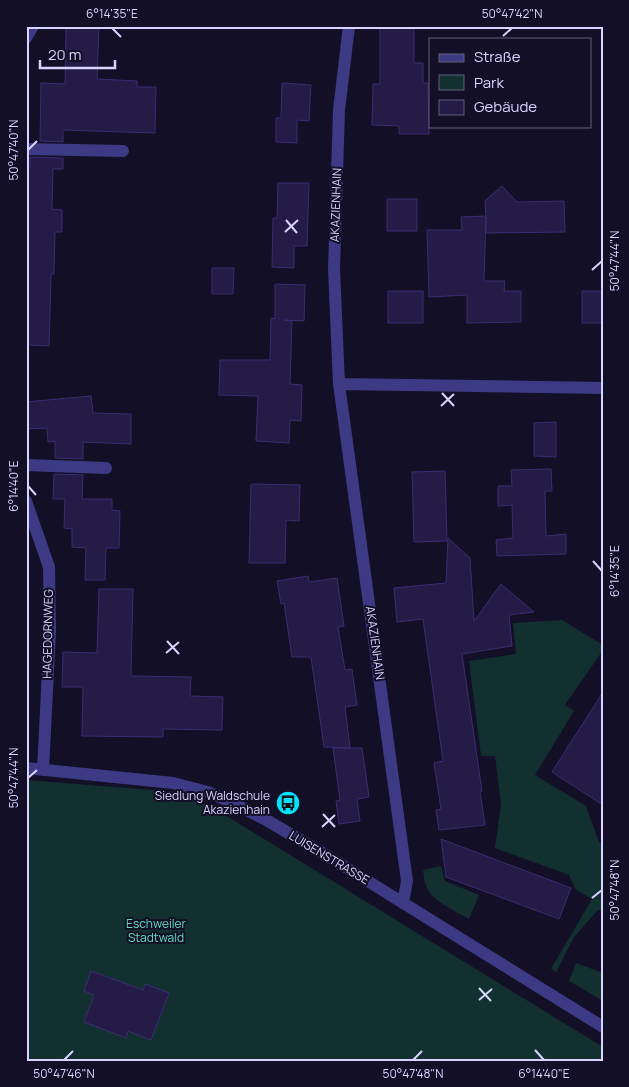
<svg xmlns="http://www.w3.org/2000/svg" width="629" height="1087" viewBox="0 0 629 1087" font-family="Manrope,sans-serif">
  <rect width="100%" height="100%" fill="#130f26"/>
  <path fill="#12302f" d="M562,620L603,645V650L565,705L574,711L535,775L586,806L599,842L603,844V912L598,910L574,937L556,972L551,969L592,899L576,890L569,875L495,848L501,804L495,756H481L469,661L516,654L513,623Z
    M26,780L177,792L220,812L603,1047V1061H26Z
    M441,866L445,881L479,895L469,919C455,911 433,902 426,886C424,881 424,875 423,870Z
    M576,963L603,973V1001L569,981Z"/>
  <path fill="#241b47" stroke="#3b2d73" d="M66,26H99L97,79L137,81V87H156L155,133L63,130V142L40,141L41,83L65,84Z
    M380,26H414V63H423V83H428L429,134H399V126L372,125L373,84H380Z
    M282,83L311,85L309,121L297,120V143L276,142V118H281Z
    M30,157L63,158V169H53L52,209L62,210V232H55L54,274H51L49,346L26,345V168H30Z
    M278,183H309L307,246H294V268L272,267L273,218H277Z
    M502,186L517,202L564,201L565,232L486,233V217L484,281H505L504,291H521V322L467,323V295L429,297L427,230H462L461,217L486,216L485,201Z
    M387,199H417V231H387Z
    M212,268H234L233,294H212Z
    M275,284L305,285L304,321L284,320L292,321L290,384L302,385L301,421L290,420L289,443L256,441L258,396L219,395L220,360H270L271,318L275,319Z
    M388,291H423V323H388Z
    M582,291H603V323H582Z
    M91,396L93,413L131,414V444L83,442V459L55,458V441L48,442L47,428L26,429V402Z
    M556,422V457L534,456V423Z
    M551,469L552,491H545L546,536L566,534V554L497,556L496,540L513,538L512,505L498,506V486H512L511,470Z
    M445,471L447,541L414,542L412,472Z
    M54,474L83,475L82,499H112V510L120,511L119,548H106L105,580H85L86,548L72,547V529L64,528L65,499H53Z
    M251,484L300,485L299,521L286,520L285,563H249Z
    M448,538L470,558L474,621L501,584L534,612L509,615L512,646L462,654L482,791L480,792L485,825L439,830L436,810L441,809L434,763L443,761L423,619L397,622L394,588L446,583Z
    M308,576L309,582L337,578L344,626L338,627L345,670L352,669L357,705L345,707L350,748L324,747L311,657H292L284,603L281,604L277,581Z
    M99,589H133L131,676L191,677L190,696L223,697L222,730L163,729V737L82,736L83,687H62L63,652L97,653Z
    M603,692V805L552,772Z
    M333,748H362L369,797L357,799L360,821L339,824L336,801L340,800Z
    M441,839L571,888L559,919L446,877Z
    M91,971L143,990L145,984L169,993L151,1040L128,1031L126,1038L84,1022L94,995L84,991Z"/>
  <g fill="none" stroke-linecap="round" stroke-linejoin="round">
    <path stroke="#3d3a85" stroke-width="12" d="M349,26L339,110L334,269L339,384L407,881L403,903
      M26,38L33,26
      M26,149L123,151
      M339,384L603,388
      M26,465L106,468
      M26,501L49,567L50,631L43,770
      M26,768L173,783L208,792L235,804L268,821L329,857L603,1027"/>
  </g>
  <path fill="none" stroke="#d9d4ff" stroke-width="2" d="M112,28L121,37M503,36L512,28M28,150L37,141M286,220L297,233M285,232L298,220M592,270L602,261M442,393L454,406M441,406L454,394M28,486L36,495M593,561L602,571M167,641L179,654M166,653L179,642M28,778L37,770M323,814L335,827M322,827L335,815M592,898L602,890M479,988L491,1001M479,1000L492,989M535,1050L544,1060M64,1060L73,1051M413,1060L422,1051"/>
  <defs>
    <g id="bus-disc" transform="scale(1.25)"><circle r="9.5" fill="#00e5ff" stroke="#130f26"/><path d="M-5-6H5V4H4V6H2V4H-2V6H-4V4H-5ZM-3.5-4V0h7V-4ZM-3.5 1.2v1.5H-2V1.2ZM2 1.2v1.5H3.5V1.2Z" fill="#111"/></g>
  </defs>
  <g fill-rule="evenodd">
    <use href="#bus-disc" x="288" y="803"/>
  </g>
  <g text-anchor="middle" stroke-width="4" stroke-linejoin="round" paint-order="stroke">
    <g font-size="12" fill="#d9d4ff" stroke="#130f26">
      <text transform="translate(336 205) rotate(-88)" y="4">AKAZIENHAIN</text>
      <text transform="translate(48 634) rotate(-89)" y="4">HAGEDORNWEG</text>
      <text transform="translate(375 643) rotate(82)" y="4">AKAZIENHAIN</text>
      <text transform="translate(329 858) rotate(31)" y="4">LUISENSTRASSE</text>
    </g>
    <g font-size="12" fill="#d9d4ff" stroke="#130f26" text-anchor="end">
      <text x="270" y="800">Siedlung Waldschule<tspan x="270" dy="14">Akazienhain</tspan></text>
    </g>
    <g font-size="12" fill="#5fe0c0" stroke="#130f26">
      <text x="156" y="928">Eschweiler<tspan x="156" dy="14">Stadtwald</tspan></text>
    </g>
  </g>
  <rect width="629" height="1087" fill="none" stroke="#130f26" stroke-width="55"/>
  <rect x="429" y="38" width="162" height="90" fill="#130f26" stroke="#625e7d"/>
  <rect x="439" y="54" width="25" height="8" fill="#3d3a85" stroke="#625e7d"/>
  <text x="474" y="62" font-size="15" fill="#d9d4ff">Straße</text>
  <rect x="439" y="75" width="25" height="15" fill="#12302f" stroke="#625e7d"/>
  <text x="474" y="88" font-size="15" fill="#d9d4ff">Park</text>
  <rect x="439" y="100" width="25" height="15" fill="#241b47" stroke="#625e7d"/>
  <text x="474" y="112" font-size="15" fill="#d9d4ff">Gebäude</text>
  <path d="M40 60v8h75v-8" fill="none" stroke="#d9d4ff" stroke-width="2.5"/>
  <text x="48" y="60" font-size="15" fill="#d9d4ff" stroke="#130f26" stroke-width="4" paint-order="stroke">20 m</text>
  <rect x="28" y="28" width="574" height="1032" fill="none" stroke="#d9d4ff" stroke-width="2"/>
  <g font-size="12" text-anchor="middle" fill="#d9d4ff">
    <text x="112" y="18">6°14'35"E</text>
    <text x="512" y="18">50°47'42"N</text>
    <text transform="translate(14 150) rotate(-90)" y="4">50°47'40"N</text>
    <text transform="translate(615 261) rotate(-90)" y="4">50°47'44"N</text>
    <text transform="translate(14 486) rotate(-90)" y="4">6°14'40"E</text>
    <text transform="translate(615 571) rotate(-90)" y="4">6°14'35"E</text>
    <text transform="translate(14 778) rotate(-90)" y="4">50°47'44"N</text>
    <text transform="translate(615 890) rotate(-90)" y="4">50°47'48"N</text>
    <text x="64" y="1078">50°47'46"N</text>
    <text x="413" y="1078">50°47'48"N</text>
    <text x="544" y="1078">6°14'40"E</text>
  </g>
</svg>
